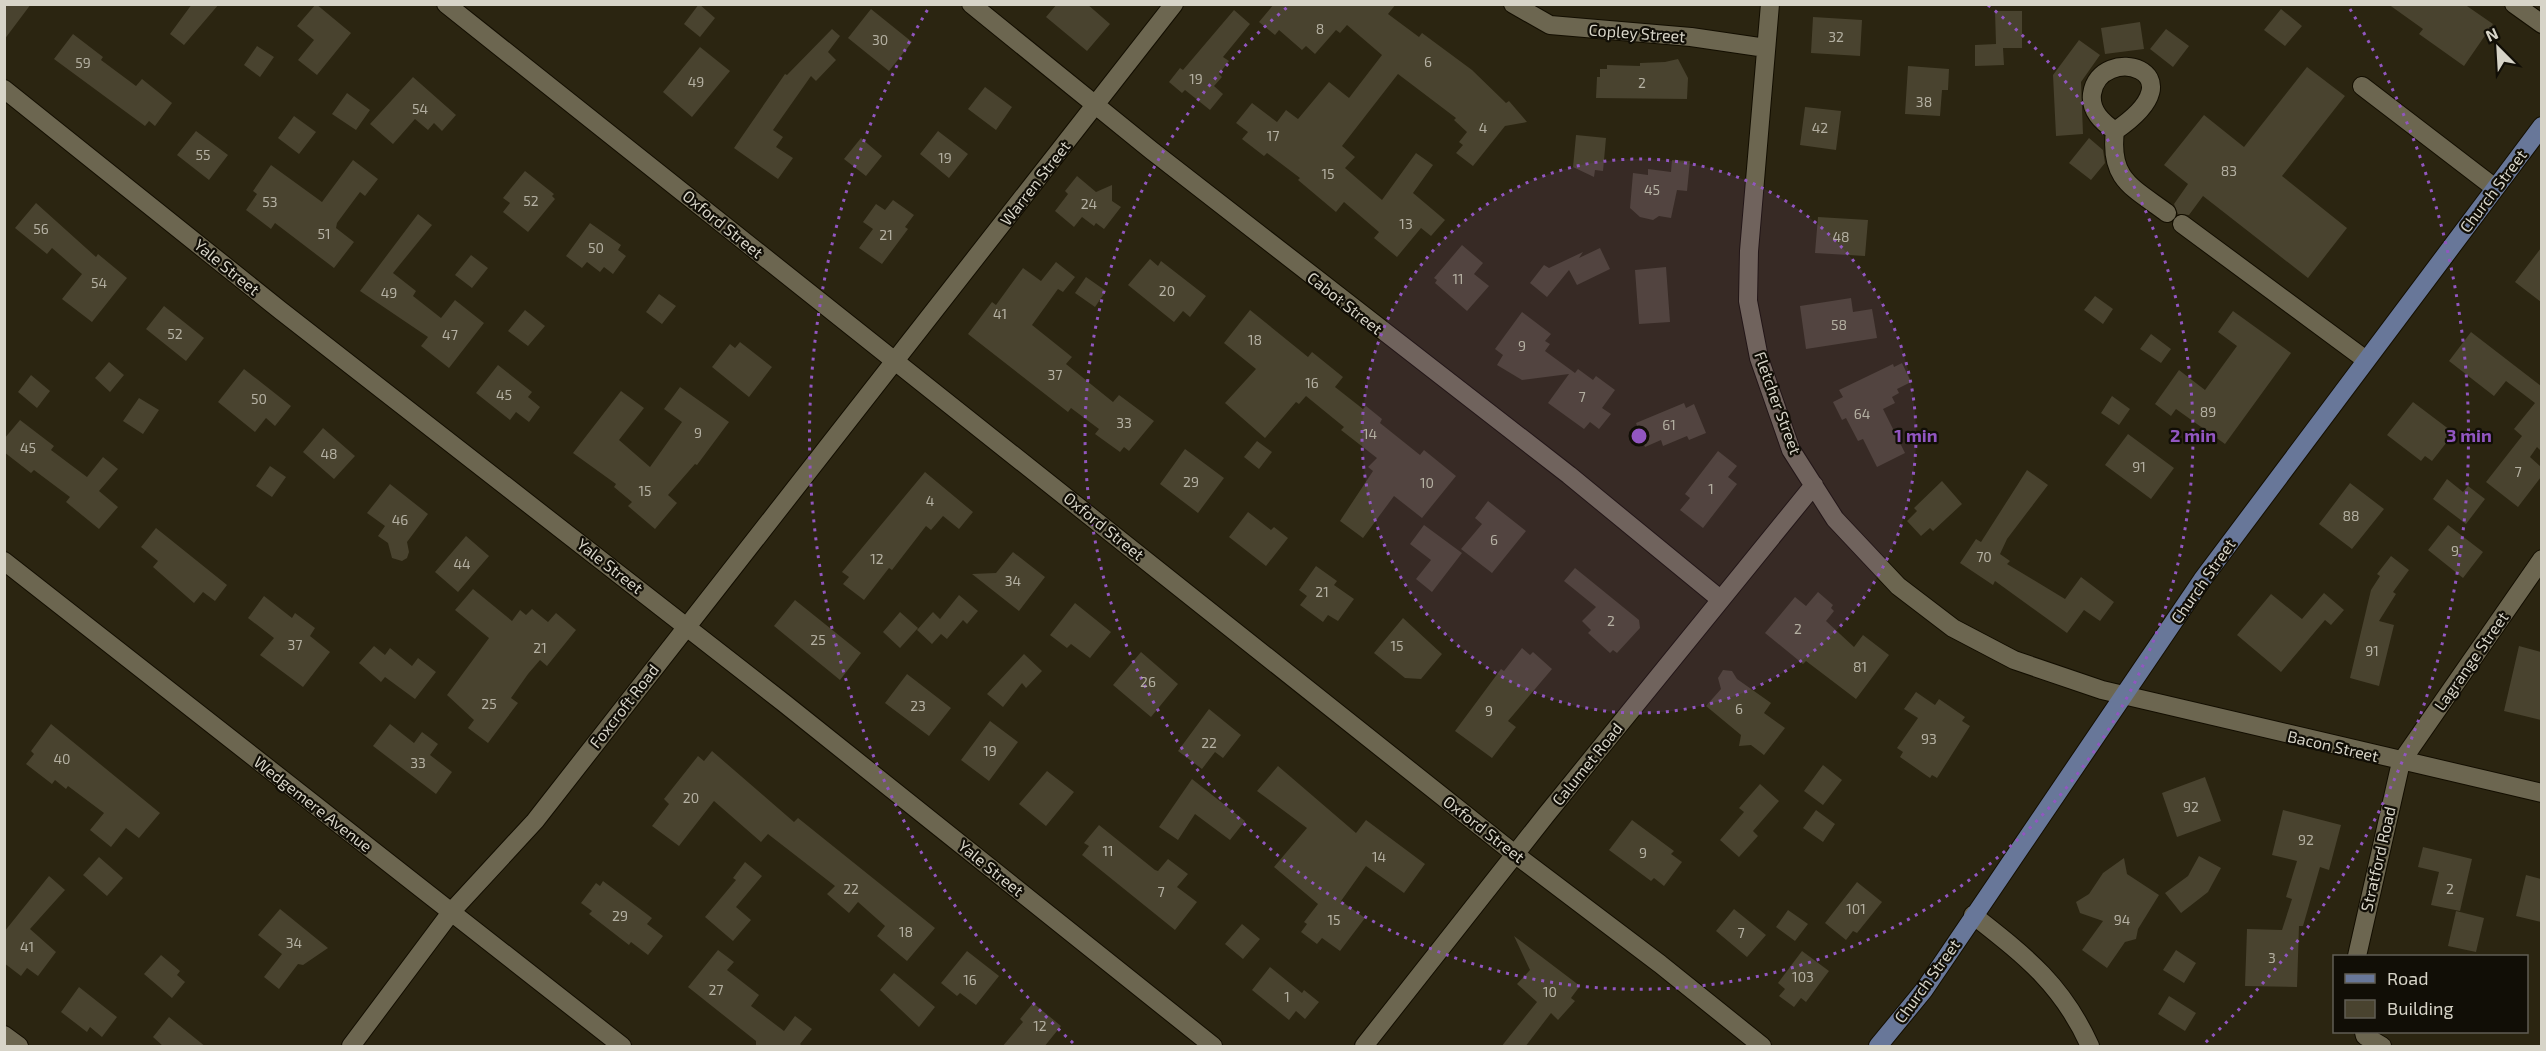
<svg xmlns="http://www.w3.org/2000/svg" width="2546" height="1051" viewBox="0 0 2546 1051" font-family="'Exo 2',sans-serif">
  <rect width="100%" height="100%" fill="#2b2511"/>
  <path fill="#49432f" d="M4,4H31L4,40Z
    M192,4H219L184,45L170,34Z
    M316,4L351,33L317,75L298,60L314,40L297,26Z
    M699,4L715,18L700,37L684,24Z
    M1057,4H1087L1110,24L1087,51L1046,17Z
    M1274,4H1396L1388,14L1419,37L1422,33L1472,70L1506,103L1509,101L1527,122L1505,126L1473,166L1456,153L1463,145L1459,142L1467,132L1454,120L1456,118L1398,74L1342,146L1355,157L1345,168L1382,200L1416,153L1433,165L1413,193L1445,220L1431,236L1421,228L1397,257L1374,238L1379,232L1344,202L1336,212L1298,180L1300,178L1267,153L1264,156L1242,139L1248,132L1236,123L1252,103L1277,122L1286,110L1298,119L1329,82L1349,98L1382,55L1347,25L1340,33L1336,30L1315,54L1306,46L1302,50L1279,30L1275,35L1259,22Z
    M2388,4H2464L2493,24L2464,66L2419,34L2423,29Z
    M871,9L912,42L889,71L848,38Z
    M2281,9L2302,26L2285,46L2264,30Z
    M1234,10L1250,24L1223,57L1229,61L1219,74L1222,77L1214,86L1223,94L1210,110L1185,90L1182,93L1169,82L1180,68L1183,70Z
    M1995,11H2022V48H2003L2004,65L1975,66V45L1996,44Z
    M1813,17L1862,20L1860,56L1811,53Z
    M2140,22L2144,49L2105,54L2101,28Z
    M832,29L840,36L828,52L836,60L816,81L811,76L773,130L783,137L776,147L793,158L778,179L734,148L785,74L787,75Z
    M2166,29L2189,46L2173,67L2150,49Z
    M73,34L103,57L101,60L136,86L142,79L172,103L155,126L149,121L145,126L54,59Z
    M2079,40L2100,55L2081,82L2083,134L2056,136L2053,75Z
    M257,46L274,57L260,77L244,65Z
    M700,47L730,71L692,117L663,92Z
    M1678,59L1688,78L1687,99L1596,98L1597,77H1600V69H1607V65L1640,66V63L1665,62Z
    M1908,66L1949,69L1948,90H1942L1940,116L1905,114Z
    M2307,67L2345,96L2282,176L2347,228L2308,278L2203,196L2189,215L2178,214L2174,204L2188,184L2164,165L2204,115L2244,147Z
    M413,77L456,115L442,131L434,123L428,130L415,119L393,144L370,124Z
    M985,87L1012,107L996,130L968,109Z
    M347,93L370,110L356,130L332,114Z
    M1805,107L1841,111L1836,150L1800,145Z
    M294,116L316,132L299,154L278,138Z
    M196,131L228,155L209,180L177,155Z
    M938,131L968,154L949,178L920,154Z
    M1576,135L1606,138L1603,171L1595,170L1594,177L1573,167Z
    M861,138L882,156L866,176L844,159Z
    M2089,138L2103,150L2105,163L2091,180L2069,163Z
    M353,160L378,179L365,196L360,192L337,223L336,228L354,242L334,268L275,223L271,229L246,210L257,194L253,191L271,165L322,202Z
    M1672,160L1690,161L1687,191L1677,190L1671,218L1659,216L1653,220L1640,217L1630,208L1633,173L1648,175V169L1671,172Z
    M525,171L554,194L552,196L555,199L528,232L503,212L510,203L503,198Z
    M1077,176L1096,192L1112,185V201L1121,207L1104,229L1096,223L1094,226L1082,217L1074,227L1055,211L1068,194L1065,191Z
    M893,200L914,215L905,227L908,229L882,264L859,248L873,229L863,222L876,204L885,210Z
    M36,203L96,257L98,254L127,278L92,322L62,299L82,274L52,248L47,254L15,228Z
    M418,214L432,225L393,273L416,291L413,296L441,318L455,300L484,323L449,368L421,346L428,337L360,291Z
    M1818,217L1868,220L1865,256L1815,253Z
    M590,223L621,245L618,250L626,256L613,274L604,267L600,272L587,262L582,268L566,256Z
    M1462,245L1483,263L1474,274L1489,286L1467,311L1435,283L1437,280L1434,278Z
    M1600,248L1610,269L1577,285L1569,270L1547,297L1530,283L1544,265L1549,268L1583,252L1579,258Z
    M2541,248V302L2515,282Z
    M471,255L488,268L472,288L455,275Z
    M1150,259L1158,266L1161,261L1206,296L1190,317L1183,311L1174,322L1128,285Z
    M1056,262L1075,277L1063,292L1058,289L1032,325L1072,357L1066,364L1113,402L1119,395L1154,421L1129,451L1124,447L1120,452L1095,434L1099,429L1071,408L1068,412L968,334L992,302L996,305L1023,268L1041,281Z
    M1666,267L1670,322L1639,324L1635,270Z
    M1086,277L1106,291L1095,307L1075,293Z
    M659,294L676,306L662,324L646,312Z
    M2095,296L2113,309L2103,324L2084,310Z
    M1851,298L1853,312L1872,309L1877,338L1806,349L1800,306Z
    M164,306L204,338L186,361L146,329Z
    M525,310L545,326L528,346L508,331Z
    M1250,310L1308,357L1312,352L1343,377L1335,387L1363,409L1366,406L1382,419L1380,423L1420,455L1424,450L1456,476L1422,518L1394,496L1363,538L1340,521L1373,471L1368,467L1377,458L1341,430L1344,427L1306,396L1299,404L1296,402L1265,438L1225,403L1256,369L1224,343Z
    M2233,311L2291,353L2225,444L2176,409L2171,416L2155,404L2179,370L2205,390L2237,346L2218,332Z
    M1522,312L1551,334L1545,341L1550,344L1545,351L1575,373L1578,369L1593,380L1596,376L1615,390L1602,408L1611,414L1599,429L1590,422L1584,429L1548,403L1569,374L1522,380L1497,365L1503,355L1495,349Z
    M2471,332L2541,386V451L2537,447L2530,457L2541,467V477L2518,507L2486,482L2522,436L2514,429L2535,403L2506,381L2494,396L2449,361Z
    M2151,334L2171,349L2161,363L2140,349Z
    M740,342L772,367L749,397L712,367L730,344L735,348Z
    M109,362L124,375L110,392L95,378Z
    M1902,363L1911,382L1897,389L1899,393L1892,397L1895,403L1883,409L1905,453L1877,467L1863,439L1858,441L1846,418L1842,420L1833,402L1843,397L1839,390L1893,364L1894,367Z
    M498,365L532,392L528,397L540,407L529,422L516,412L510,420L476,393Z
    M244,369L291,406L275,426L266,418L255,432L218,402Z
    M31,375L50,391L37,408L18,392Z
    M680,387L729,422L697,465L695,464L668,495L677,503L655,529L628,506L632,502L614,487L616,484L573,453L621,391L644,408L619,440L650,467L682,422L664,409Z
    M2112,396L2130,409L2119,425L2101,413Z
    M139,398L159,410L143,434L123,421Z
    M2413,402L2454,433L2432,461L2425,456L2421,461L2387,435Z
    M1684,403L1686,408L1694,404L1706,433L1689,440L1687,436L1663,446L1661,440L1645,447L1636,423Z
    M20,420L54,446L51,450L87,477L103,457L118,469L99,491L118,507L99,529L66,502L70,497L34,470L31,473L4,452V439Z
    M323,428L355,456L334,479L303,452Z
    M2128,434L2174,468L2151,499L2105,465Z
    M1257,441L1272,452L1259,469L1244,457Z
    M1185,449L1224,478L1198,513L1160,484Z
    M1718,451L1737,466L1728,477L1737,484L1703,528L1680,510L1690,498L1685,494Z
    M270,466L286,477L272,497L256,486Z
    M2027,470L2048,485L2007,539L2000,554L2010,561L2007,564L2065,599L2081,577L2114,602L2100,621L2084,610L2067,633L1995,581L1993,585L1960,563L1976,539L1981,542Z
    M925,472L973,512L959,529L943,516L931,530L926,526L892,570L889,568L864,600L843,584L849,577L842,572Z
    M2447,479L2463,492L2468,486L2485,499L2466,524L2433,499Z
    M1942,481L1962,504L1933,531L1930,528L1921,536L1907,521L1917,511L1914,508Z
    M2350,483L2384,509L2352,549L2319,524Z
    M390,484L428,514L407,542L409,552L407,558L402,561L392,558L388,543L378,536L385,526L367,513Z
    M1488,501L1526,531L1492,573L1461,549L1482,524L1475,518Z
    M1248,512L1271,530L1274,527L1288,538L1266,566L1229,537Z
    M1424,525L1462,553L1432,592L1416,579L1431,560L1410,544Z
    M2448,525L2483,552L2463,578L2428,550Z
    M156,528L227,585L215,601L203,592L194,603L153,567L158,561L141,547Z
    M466,536L489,556L458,592L435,572Z
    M1013,552L1045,577L1019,611L972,574L996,573Z
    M2391,556L2409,570L2393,592L2396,594L2379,621L2394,625L2379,686L2350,678L2371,590L2380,576L2377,574Z
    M1316,566L1337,581L1334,585L1354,599L1338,621L1328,615L1323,622L1300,605L1307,596L1299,590Z
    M1575,568L1639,620L1640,628L1617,653L1613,650L1610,653L1588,633L1591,630L1582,621L1596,607L1564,581Z
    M473,589L512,621L520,610L526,615L532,609L548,622L556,613L576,630L547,666L540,660L528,674L511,698L518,703L488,743L468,728L474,720L447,695L489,638L455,610Z
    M1818,592L1833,605L1831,608L1834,611L1826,621L1854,647L1863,635L1889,655L1856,699L1806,661L1803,664L1765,633L1795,597L1806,606Z
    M2324,593L2344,610L2331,625L2325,620L2281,672L2237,635L2271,594L2302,619Z
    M959,595L978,611L967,624L963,620L947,639L941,634L932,644L917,630L933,612L940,619Z
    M264,596L292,618L295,613L315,628L310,636L330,652L303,687L260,655L274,638L248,618Z
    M795,600L861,653L840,680L774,626Z
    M1075,603L1111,632L1090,658L1071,644L1067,648L1050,635Z
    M900,612L918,628L900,648L883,632Z
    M1403,618L1442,654L1421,679L1405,678L1374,653Z
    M374,646L385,655L390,648L412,666L418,658L436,672L415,699L385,677L381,682L359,663Z
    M2519,646L2541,652V720L2504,711Z
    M1522,648L1530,655L1533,652L1552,669L1508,721L1516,727L1492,758L1455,731L1501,669L1504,671Z
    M1141,652L1178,684L1151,717L1113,685Z
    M1024,654L1042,671L1026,688L1022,683L1003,707L987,694Z
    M1723,670L1732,671L1737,679L1771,703L1764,713L1785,728L1764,755L1751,745L1739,746L1741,735L1706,706L1721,689L1718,678Z
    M907,674L951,708L929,736L885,703Z
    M1916,692L1935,705L1939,699L1965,717L1962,721L1970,726L1937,778L1932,775L1930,778L1900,757L1903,752L1897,748L1918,718L1904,709Z
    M1209,709L1241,735L1223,758L1215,752L1202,769L1178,751Z
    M990,721L1018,742L989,781L961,760Z
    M51,724L160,813L139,838L126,828L111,847L90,830L104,813L68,786L66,789L55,780L52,784L26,764L34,754L31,751Z
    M390,724L414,743L422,732L438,744L430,755L452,772L436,794L373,746Z
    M712,751L794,822L798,818L935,928L907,961L877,936L885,926L858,902L849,913L827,894L835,886L768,834L761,842L714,801L679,846L652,826L669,804L664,799L698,756L704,761Z
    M1823,765L1842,780L1823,805L1804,791Z
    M1278,766L1356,833L1366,820L1425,864L1404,893L1366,866L1341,901L1365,918L1340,951L1322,938L1317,944L1301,932L1307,924L1304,922L1318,904L1274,867L1307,828L1257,791Z
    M1047,771L1074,792L1046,826L1019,804Z
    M2205,777L2221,821L2177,837L2162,793Z
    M1192,779L1245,821L1230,840L1195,814L1178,840L1159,827Z
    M1760,784L1779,801L1753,831L1758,836L1739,857L1720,840L1744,812L1739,808Z
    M1816,810L1835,824L1823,842L1803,828Z
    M2283,810L2341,825L2329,870L2320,867L2303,926H2299L2297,987L2245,986L2247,929L2282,930L2292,899L2286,897L2297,861L2272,855Z
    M1632,820L1674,851L1671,854L1682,862L1664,886L1654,878L1651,881L1609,850Z
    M1099,825L1155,870L1158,871L1168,859L1188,874L1177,887L1197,902L1175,930L1082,855L1089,846L1084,843Z
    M2423,847L2472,859L2460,911L2431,905L2439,872L2418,867Z
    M2199,856L2221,868L2208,892L2181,913L2165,893L2188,876Z
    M99,857L123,878L107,896L83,875Z
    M2124,858L2127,874L2159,895L2138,929L2136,939L2125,942L2107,968L2082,950L2103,921L2080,913L2076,902L2089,894L2103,873Z
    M745,862L762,876L736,907L751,920L733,941L705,917L736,880L733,878Z
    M2526,875L2541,879V922L2516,916Z
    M49,876L65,890L30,929L56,952L38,976L27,968L21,976L4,963V932Z
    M603,881L652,918L647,924L663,936L648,955L631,942L629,945L589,914L592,911L581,903L596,883L600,886Z
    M1857,882L1882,902L1857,933L1853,931L1846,940L1825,923Z
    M280,909L328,948L303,965L298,964L279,989L264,977L282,954L258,935Z
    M1734,909L1766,935L1747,957L1716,931Z
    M1788,910L1808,924L1795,941L1776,927Z
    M2456,911L2484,918L2476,952L2448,946Z
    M1242,924L1260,939L1243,959L1225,944Z
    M1514,936L1580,986L1571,998L1575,1001L1558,1020L1551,1013L1525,1047H1501L1537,1002L1517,984L1530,970Z
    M718,950L734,962L727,970L759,995L751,1006L784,1031L795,1016L812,1029L800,1044L803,1047H756V1041L688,987Z
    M2176,950L2196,963L2184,983L2163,970Z
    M967,951L999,976L976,1005L960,993L957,996L941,983Z
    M1802,951L1829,971L1806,1002L1801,998L1794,1007L1779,996L1785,989L1778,983Z
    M161,955L180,971L177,975L185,982L172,998L144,974Z
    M1270,967L1302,993L1304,990L1319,1002L1305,1019L1296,1011L1289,1020L1252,990Z
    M894,973L935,1007L919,1027L880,990Z
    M79,987L117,1017L102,1037L90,1027L87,1032L61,1012Z
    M2169,996L2196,1013L2185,1031L2158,1014Z
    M1033,1003L1061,1026L1044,1047H1002L1023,1022L1020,1019Z
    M169,1017L206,1047H164L153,1037Z"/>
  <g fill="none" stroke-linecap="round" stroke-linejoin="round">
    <g stroke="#130e00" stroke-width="20">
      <path id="minor" d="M446,4L1516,855L1660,964L1762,1046
        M971,4L1151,150L1569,475L1720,599
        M1513,4L1550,25L1691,37L1766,48
        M1770,4L1749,251L1748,301L1759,358L1791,450L1835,519L1898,586L1953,628L2014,660L2102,690L2542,793
        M2514,4L2542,24
        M2362,86L2495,188
        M4,89L280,310L784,703L1213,1046
        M2115,131C2102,122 2090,111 2092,94C2099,42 2205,70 2115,131C2109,179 2132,187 2167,213
        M2182,224L2366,360
        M4,561L622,1046
        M1973,915C2025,956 2062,984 2090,1046
        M2357,956L2401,762L2542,559
        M2364,1032L2365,1036L2382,1046
        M4,1035L19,1046
        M351,1046L452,911L535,821L1174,4
        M1364,1046L1546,815L1814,485"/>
    </g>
    <g stroke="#130e00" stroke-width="20">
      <path id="major" d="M1878,1046L1924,990L2202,580L2542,126"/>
    </g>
    <use href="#minor" stroke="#6c6650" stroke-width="18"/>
    <use href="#major" stroke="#687799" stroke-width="18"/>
  </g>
  <circle cx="1639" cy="436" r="277" fill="#9256c1" fill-opacity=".12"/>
  <g fill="none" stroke="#9256c1" stroke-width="3" stroke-dasharray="3 6">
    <circle cx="1639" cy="436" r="277"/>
    <path d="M1988 5A554 554 0 1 1 1290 5"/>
    <path d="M1073 1043A830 830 0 0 1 928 9M2350 9A830 830 0 0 1 2205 1043"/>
  </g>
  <g text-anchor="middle" stroke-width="4.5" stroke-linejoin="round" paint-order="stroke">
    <g font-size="14" fill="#b4b0a2">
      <text x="1320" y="34">8</text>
      <text x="1836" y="42">32</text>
      <text x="880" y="45">30</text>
      <text x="1428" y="67">6</text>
      <text x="83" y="68">59</text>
      <text x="1196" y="84">19</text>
      <text x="696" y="87">49</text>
      <text x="1642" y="88">2</text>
      <text x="1924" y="107">38</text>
      <text x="420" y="114">54</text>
      <text x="1483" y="133">4</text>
      <text x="1820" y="133">42</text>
      <text x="1273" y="141">17</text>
      <text x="203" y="160">55</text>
      <text x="945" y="163">19</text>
      <text x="2229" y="176">83</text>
      <text x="1328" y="179">15</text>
      <text x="1652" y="195">45</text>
      <text x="531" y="206">52</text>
      <text x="270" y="207">53</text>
      <text x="1089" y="209">24</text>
      <text x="1406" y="229">13</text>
      <text x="41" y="234">56</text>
      <text x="324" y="239">51</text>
      <text x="886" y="240">21</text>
      <text x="1841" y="242">48</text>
      <text x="596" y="253">50</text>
      <text x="1458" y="284">11</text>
      <text x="99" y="288">54</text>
      <text x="1167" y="296">20</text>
      <text x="389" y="298">49</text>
      <text x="1000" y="319">41</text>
      <text x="1839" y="330">58</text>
      <text x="175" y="339">52</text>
      <text x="450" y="340">47</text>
      <text x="1255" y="345">18</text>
      <text x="1522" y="351">9</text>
      <text x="1055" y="380">37</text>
      <text x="1312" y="388">16</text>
      <text x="504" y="400">45</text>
      <text x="1582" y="402">7</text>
      <text x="259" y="404">50</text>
      <text x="2208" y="417">89</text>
      <text x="1862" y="419">64</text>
      <text x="1124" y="428">33</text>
      <text x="1669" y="430">61</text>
      <text x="698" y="438">9</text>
      <text x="1370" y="439">14</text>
      <text x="28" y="453">45</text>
      <text x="329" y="459">48</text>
      <text x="2139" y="472">91</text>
      <text x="2518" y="477">7</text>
      <text x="1191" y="487">29</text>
      <text x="1427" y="488">10</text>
      <text x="1711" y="494">1</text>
      <text x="645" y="496">15</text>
      <text x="930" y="506">4</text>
      <text x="2351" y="521">88</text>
      <text x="400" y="525">46</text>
      <text x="1494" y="545">6</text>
      <text x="2455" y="556">9</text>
      <text x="1984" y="562">70</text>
      <text x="877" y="564">12</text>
      <text x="462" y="569">44</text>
      <text x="1013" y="586">34</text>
      <text x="1322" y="597">21</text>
      <text x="1611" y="626">2</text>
      <text x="1798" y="634">2</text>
      <text x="818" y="645">25</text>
      <text x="295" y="650">37</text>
      <text x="1397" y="651">15</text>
      <text x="540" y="653">21</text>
      <text x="2372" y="656">91</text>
      <text x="1860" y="672">81</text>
      <text x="1148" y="687">26</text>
      <text x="489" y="709">25</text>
      <text x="918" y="711">23</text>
      <text x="1739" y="714">6</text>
      <text x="1489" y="716">9</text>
      <text x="1929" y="744">93</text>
      <text x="1209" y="748">22</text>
      <text x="990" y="756">19</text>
      <text x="62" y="764">40</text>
      <text x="418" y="768">33</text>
      <text x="691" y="803">20</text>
      <text x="2191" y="812">92</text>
      <text x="2306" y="845">92</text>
      <text x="1108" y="856">11</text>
      <text x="1643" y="858">9</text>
      <text x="1379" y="862">14</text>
      <text x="851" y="894">22</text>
      <text x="2450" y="894">2</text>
      <text x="1161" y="897">7</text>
      <text x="1856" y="914">101</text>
      <text x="620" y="921">29</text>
      <text x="1334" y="925">15</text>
      <text x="2122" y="925">94</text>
      <text x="906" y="937">18</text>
      <text x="1741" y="938">7</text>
      <text x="294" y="948">34</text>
      <text x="27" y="952">41</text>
      <text x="2272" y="963">3</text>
      <text x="1803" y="982">103</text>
      <text x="970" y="985">16</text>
      <text x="716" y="995">27</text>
      <text x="1550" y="997">10</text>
      <text x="1287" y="1002">1</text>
      <text x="1040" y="1031">12</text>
    </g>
    <g font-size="16" fill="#d7d4c8" stroke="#110e06">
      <text transform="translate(1637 33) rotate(4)" y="6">Copley Street</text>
      <text transform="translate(1035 183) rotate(-52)" y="6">Warren Street</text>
      <text transform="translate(2493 191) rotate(-53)" y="6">Church Street</text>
      <text transform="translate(723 224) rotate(39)" y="6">Oxford Street</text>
      <text transform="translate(227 267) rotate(39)" y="6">Yale Street</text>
      <text transform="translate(1345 303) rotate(38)" y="6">Cabot Street</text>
      <text transform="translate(1778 403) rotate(70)" y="6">Fletcher Street</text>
      <text transform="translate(1104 526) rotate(39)" y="6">Oxford Street</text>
      <text transform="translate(610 566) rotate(38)" y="6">Yale Street</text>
      <text transform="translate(2203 581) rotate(-55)" y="6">Church Street</text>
      <text transform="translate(2471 661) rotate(-55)" y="6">Lagrange Street</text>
      <text transform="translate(624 706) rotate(-52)" y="6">Foxcroft Road</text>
      <text transform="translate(2333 746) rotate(13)" y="6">Bacon Street</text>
      <text transform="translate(1587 764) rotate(-51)" y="6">Calumet Road</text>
      <text transform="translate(313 804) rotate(38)" y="6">Wedgemere Avenue</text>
      <text transform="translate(1484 829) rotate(38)" y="6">Oxford Street</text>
      <text transform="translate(2378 859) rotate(-77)" y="6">Stratford Road</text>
      <text transform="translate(991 868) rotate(39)" y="6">Yale Street</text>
      <text transform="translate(1927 981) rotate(-54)" y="6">Church Street</text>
    </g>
  </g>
  <circle cx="1639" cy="436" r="9" fill="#9256c1" stroke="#110e06" stroke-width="3"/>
  <g font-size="18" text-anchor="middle" font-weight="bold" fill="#9256c1" stroke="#110e06" stroke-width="4.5" stroke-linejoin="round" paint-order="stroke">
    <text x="1916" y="442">1 min</text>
    <text x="2193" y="442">2 min</text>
    <text x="2469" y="442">3 min</text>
  </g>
  <rect width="2546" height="1051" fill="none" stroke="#d7d4c8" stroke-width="12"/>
  <rect x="2333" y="955" width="195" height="78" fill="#110e06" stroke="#605d54" stroke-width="1.5"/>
  <rect x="2345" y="974" width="30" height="9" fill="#687799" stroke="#605d54" stroke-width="1.5"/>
  <text x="2387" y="985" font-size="18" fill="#d7d4c8">Road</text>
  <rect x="2345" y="1000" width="30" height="18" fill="#49432f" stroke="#605d54" stroke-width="1.5"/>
  <text x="2387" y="1015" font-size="18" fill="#d7d4c8">Building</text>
  <g transform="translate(2498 48) rotate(336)" stroke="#110e06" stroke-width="4.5" paint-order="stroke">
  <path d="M0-4.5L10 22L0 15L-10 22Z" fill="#d7d4c8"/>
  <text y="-9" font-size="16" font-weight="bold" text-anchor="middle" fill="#d7d4c8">N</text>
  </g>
</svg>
